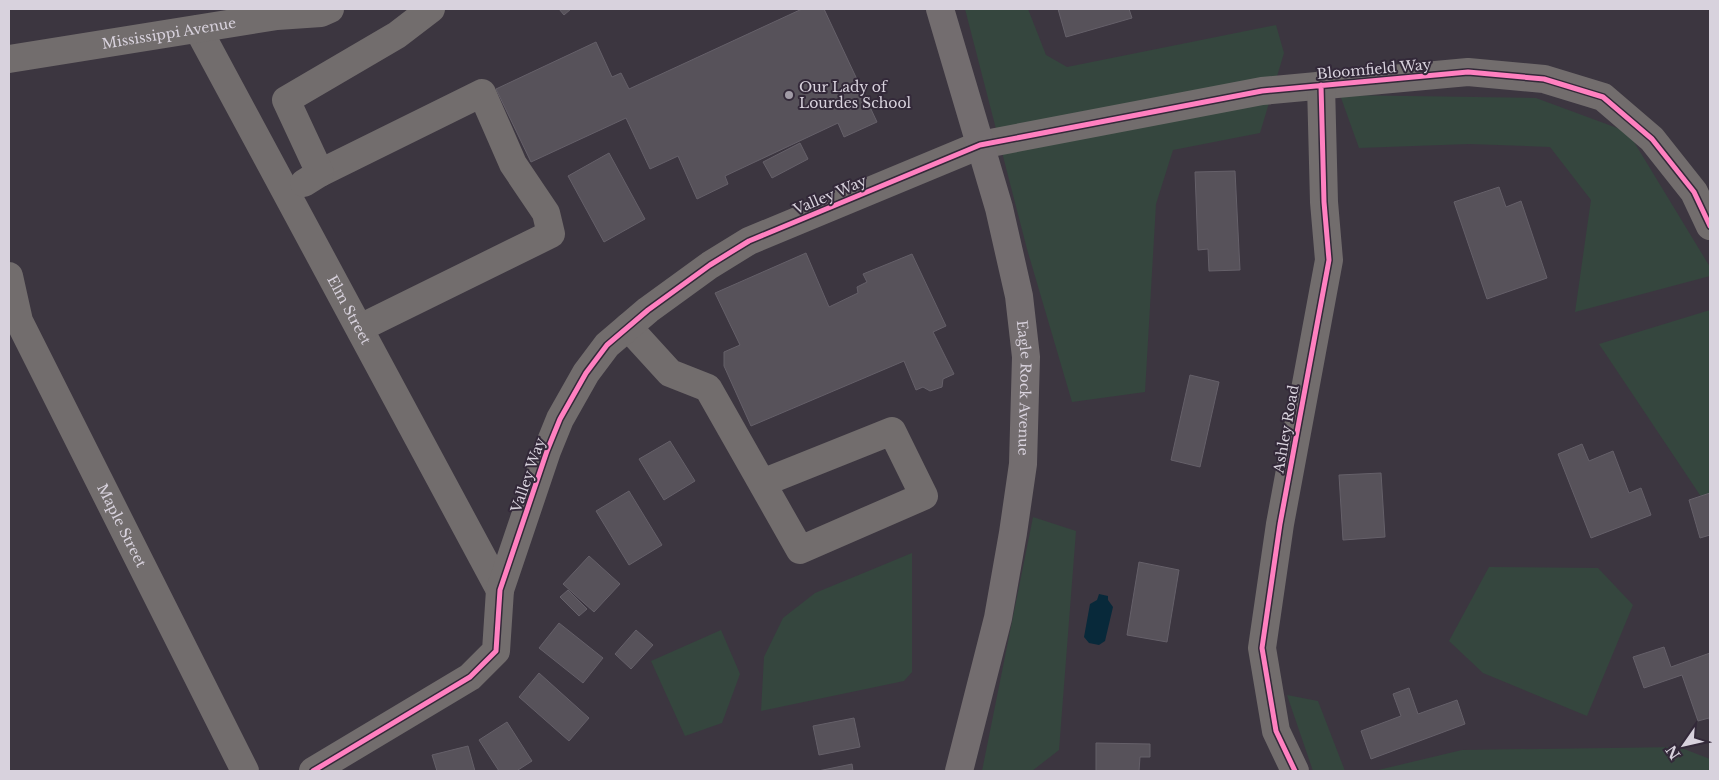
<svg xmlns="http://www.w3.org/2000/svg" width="1719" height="780" viewBox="0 0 1719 780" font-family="'Libre Baskerville',serif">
  <rect width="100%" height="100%" fill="#3c3640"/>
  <path fill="#35463e" d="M965,9H1028L1046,55L1067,67L1276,25L1284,53L1260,133L1173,150L1156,204L1145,392L1072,402L1027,249Z
    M1340,95L1536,98L1628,132L1710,267V276L1575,312L1591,200L1550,147L1469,144L1359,148Z
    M1710,310V510L1599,344Z
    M1033,517L1076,531L1059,750L1032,771H982Z
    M912,553V672L904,681L761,711L764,657L783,618L815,593Z
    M1489,567L1598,568L1633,605L1587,716L1483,673L1449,641Z
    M721,630L740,674L722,723L685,736L651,661Z
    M1287,695L1318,701L1345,771H1313Z
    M1679,747L1710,759V771H1374L1462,750Z"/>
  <path fill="#08293a" d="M1099,594L1108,596V600L1113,607L1105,641L1099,645L1089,643L1084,637L1090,604L1097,600Z"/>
  <path fill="#57525a" stroke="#656069" d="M559,9H571L564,15Z
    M802,9H824L877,122L844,137L838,123L725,176L728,184L697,199L678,156L650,169L626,118L531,162L496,89L596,42L612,77L621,73L629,89Z
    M1058,9H1129L1132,18L1066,37Z
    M800,143L808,159L772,178L763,162Z
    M609,153L645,219L604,242L568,176Z
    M1235,171L1240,270L1209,271L1208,249L1198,250L1195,172Z
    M1499,187L1506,207L1521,201L1547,278L1487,299L1454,202Z
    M806,253L829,307L858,293L857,287L867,282L863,274L912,254L946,326L933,332L954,374L943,379L942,387L930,391L923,387L916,390L904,361L751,426L724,366V352L740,345L715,293Z
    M1190,375L1219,382L1200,467L1171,460Z
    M670,441L695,481L664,500L639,459Z
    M1582,444L1589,461L1613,451L1629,493L1641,488L1651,515L1591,538L1558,454Z
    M1381,473L1385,537L1343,540L1339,475Z
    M629,491L662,545L629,565L596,511Z
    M1710,493V535L1700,538L1689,500Z
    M589,556L620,584L594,612L563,584Z
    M1139,562L1179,570L1167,642L1127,635Z
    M568,590L587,609L579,616L560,597Z
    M559,623L603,658L583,683L539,648Z
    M636,630L653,645L631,669L615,654Z
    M1664,647L1671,667L1710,653V723L1709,718L1698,721L1682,675L1644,688L1633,657Z
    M539,673L589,718L569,741L519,697Z
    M1409,688L1418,714L1457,700L1465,724L1371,759L1361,731L1401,716L1393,694Z
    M854,718L860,747L819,755L813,726Z
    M507,722L532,761L518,770L519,771H499L479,740Z
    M1096,743L1150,744V757H1140L1139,771H1096Z
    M468,746L475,771H437L432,755Z
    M852,764L853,771H818Z"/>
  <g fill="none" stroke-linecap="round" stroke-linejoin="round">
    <g stroke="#726d6d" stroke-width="28">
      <path id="s1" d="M198,29L500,590"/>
      <path id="s2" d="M9,59L277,16L321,13L330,9"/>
      <path d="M320,173L482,93L513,164L546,213L551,234L360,328"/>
      <path d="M304,183L320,173L286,100L397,35L431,9"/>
      <path id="s3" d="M9,276L19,321L245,771"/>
      <path d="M628,327L670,373L708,388L800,550L924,496L892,431L762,483"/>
      <path d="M313,771L470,677L496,651L500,590L547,451L560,419L586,373L607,345L648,310L710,265L749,241L980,145L1262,91L1468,72L1544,79L1603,97L1652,139L1694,192L1710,226"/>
      <path d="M1295,771L1276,731L1262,648L1280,524L1329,260L1324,202L1321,85"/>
    </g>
    <path stroke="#736d6f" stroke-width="28" id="s4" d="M940,9L999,208L1019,296L1026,357L1023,464L1013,533L998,618L959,771"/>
    <g stroke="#332939" stroke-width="8">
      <path id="cycleway" d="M313,771L470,677L496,651L500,590L547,451L560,419L586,373L607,345L648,310L710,265L749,241L980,145L1262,91L1468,72L1544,79L1603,97L1652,139L1694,192L1710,226
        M1295,771L1276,731L1262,648L1280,524L1329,260L1324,202L1321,85"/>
    </g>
    <use href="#cycleway" stroke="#ff80c0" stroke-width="5"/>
  </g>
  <circle fill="#a19ba6" stroke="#332939" stroke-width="2" cx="789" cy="95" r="5"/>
  <g text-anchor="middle" stroke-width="4" stroke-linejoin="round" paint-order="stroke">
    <g font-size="14" fill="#d8d2dd" stroke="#332939">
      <text dy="5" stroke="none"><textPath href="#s2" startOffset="162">Mississippi Avenue</textPath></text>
      <text transform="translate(1374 69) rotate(-5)" y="5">Bloomfield Way</text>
      <text transform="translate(830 195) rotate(-23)" y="5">Valley Way</text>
      <text dy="5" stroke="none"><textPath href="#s1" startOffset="319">Elm Street</textPath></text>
      <text dy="5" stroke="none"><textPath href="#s4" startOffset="390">Eagle Rock Avenue</textPath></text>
      <text transform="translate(1286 429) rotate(-80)" y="5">Ashley Road</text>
      <text transform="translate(528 475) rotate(-71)" y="5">Valley Way</text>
      <text dy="5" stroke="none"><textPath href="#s3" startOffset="275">Maple Street</textPath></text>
    </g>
    <g font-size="14" fill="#d8d2dd" stroke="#332939" text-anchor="start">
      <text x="799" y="92">Our Lady of<tspan x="799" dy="16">Lourdes School</tspan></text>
    </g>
  </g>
  <rect width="1719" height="780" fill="none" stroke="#d8d2dd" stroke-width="20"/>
  <g transform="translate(1684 745) rotate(236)" stroke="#332939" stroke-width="4" paint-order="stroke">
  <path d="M0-4L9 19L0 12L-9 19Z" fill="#d8d2dd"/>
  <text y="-8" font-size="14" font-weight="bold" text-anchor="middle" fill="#d8d2dd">N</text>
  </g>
</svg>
